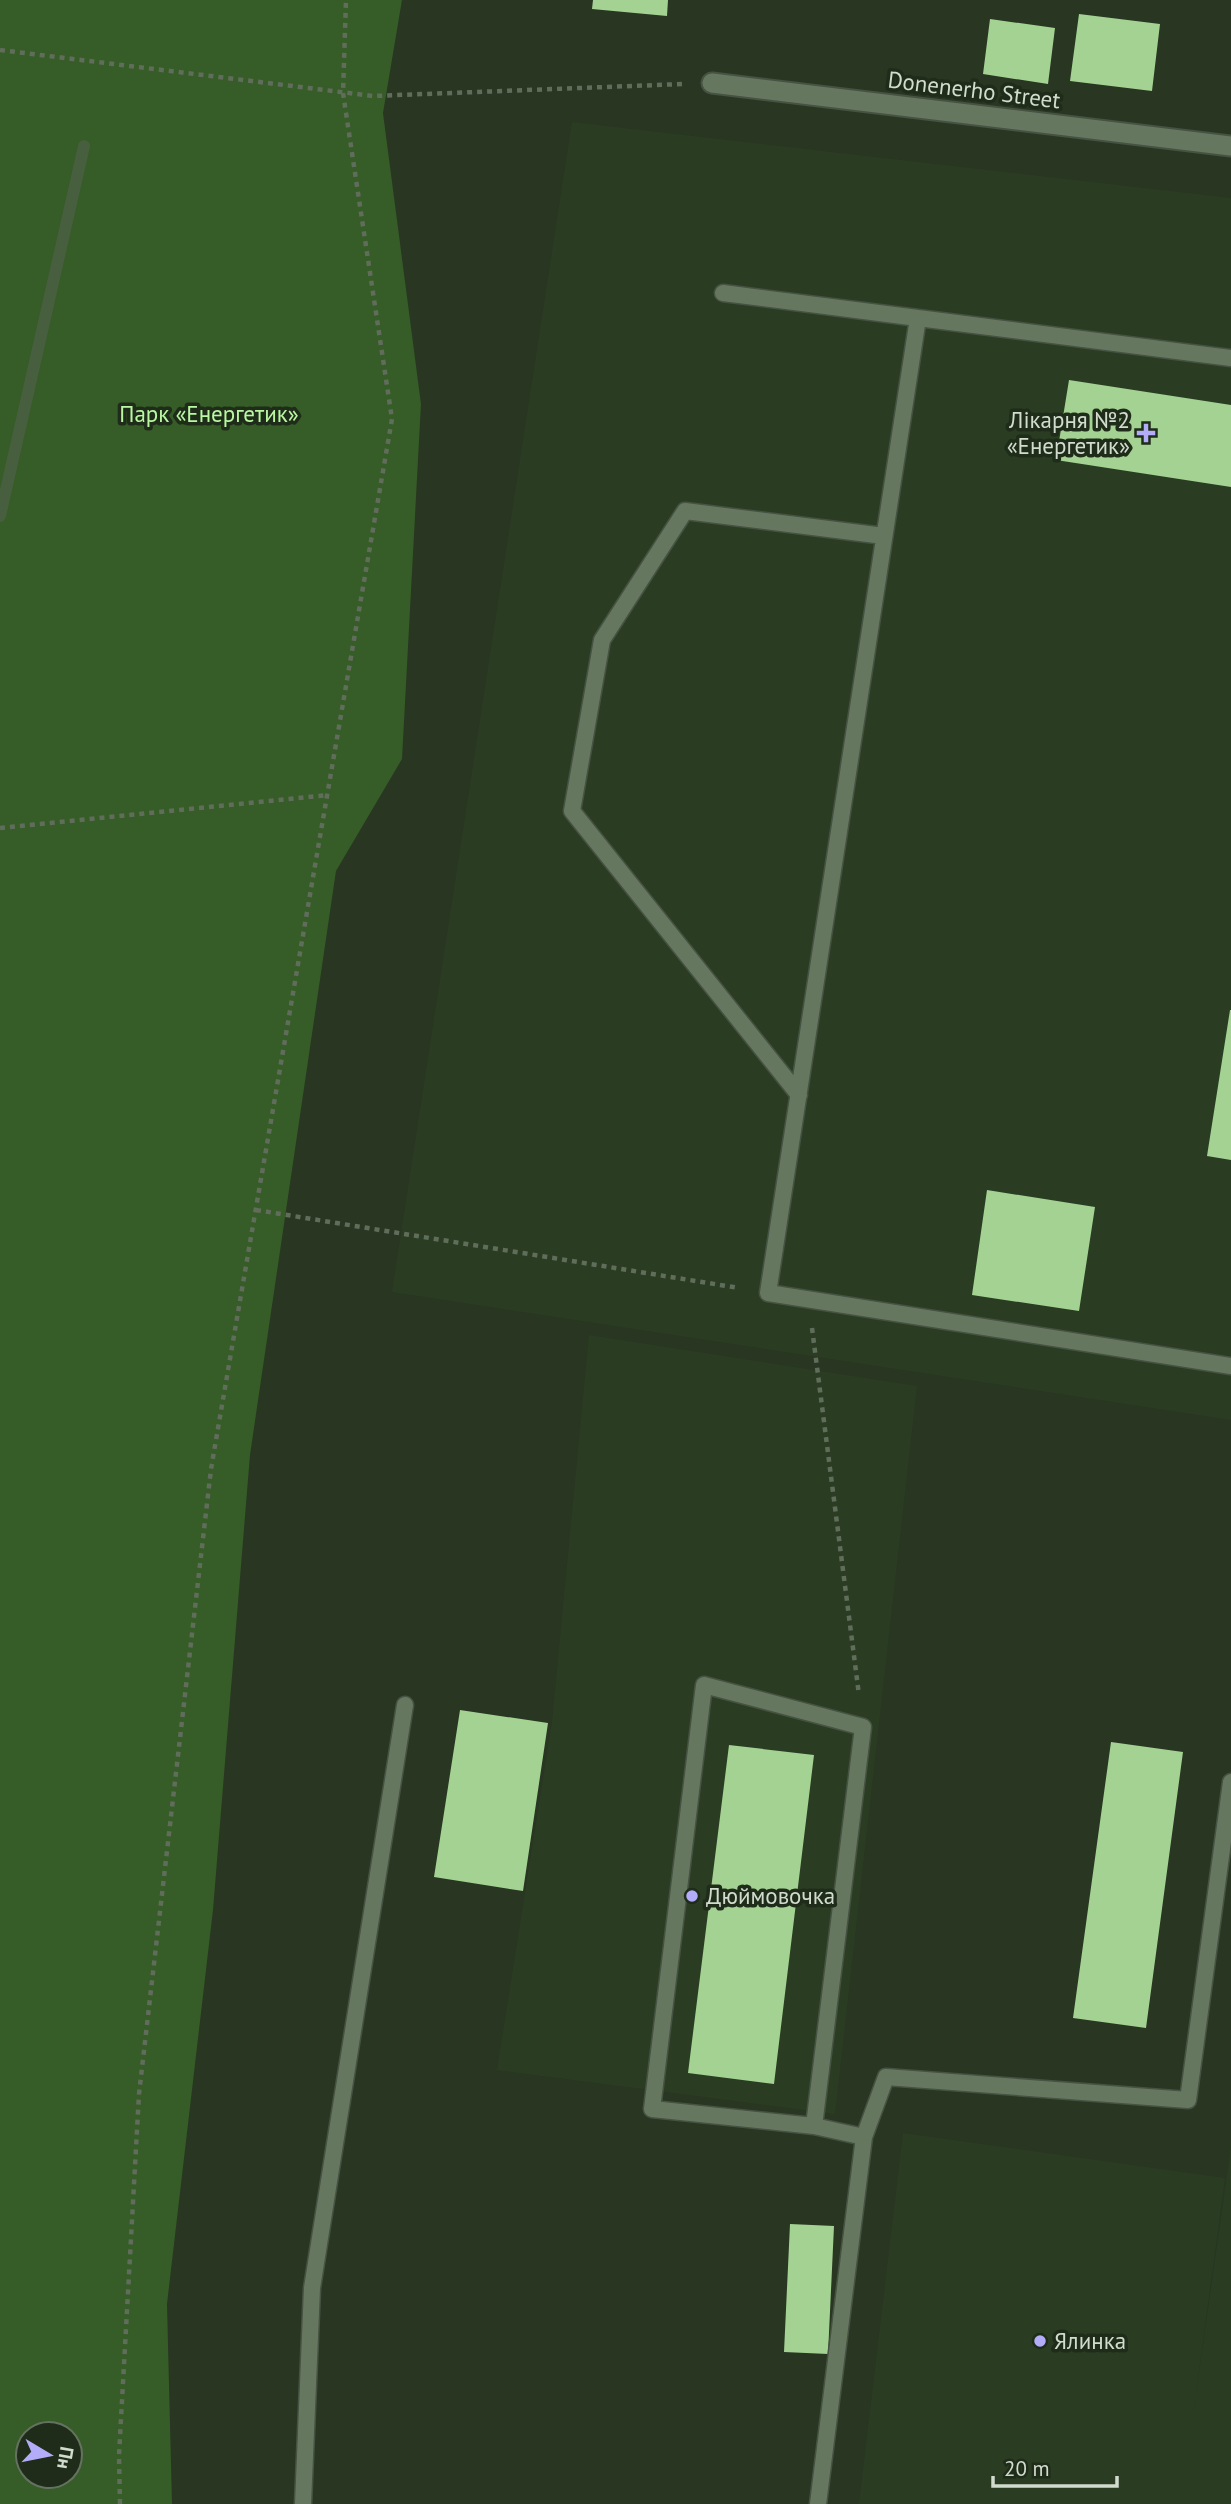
<svg xmlns="http://www.w3.org/2000/svg" width="1231" height="2504" viewBox="0 0 1231 2504" font-family="'PT Sans',sans-serif">
  <rect width="100%" height="100%" fill="#283622"/>
  <path fill="#2a3d23" d="M572,122L1231,198V1420L392,1292Z
    M589,1335L917,1386L835,2114L497,2070L552,1722Z
    M903,2133L1225,2178L1193,2415L1231,2147V2504H859Z"/>
  <path fill="#365c27" fill-rule="evenodd" d="M0,0H402L383,113L421,404L402,759L336,871L250,1455L213,1910L167,2304L172,2504H0ZM28,2434H70V2476H28Z"/>
  <g fill="none" stroke-linecap="round" stroke-linejoin="round">
    <path stroke="#475f3e" stroke-width="12" d="M0,516L84,146"/>
  </g>
  <path fill="#a4d293" d="M593,0H668L667,16L592,9Z
    M1079,14L1160,24L1152,91L1070,81Z
    M990,19L1055,28L1048,84L983,74Z
    M1069,380L1231,405V487L1056,460Z
    M1230,1010H1231V1160L1207,1156Z
    M987,1190L1095,1207L1079,1311L972,1295Z
    M460,1710L548,1723L523,1891L434,1877Z
    M1111,1742L1183,1752L1146,2028L1073,2018Z
    M729,1745L814,1755L774,2084L688,2073Z
    M790,2224L834,2226L828,2354L784,2352Z"/>
  <g fill="none" stroke-linecap="round" stroke-linejoin="round">
    <g stroke="#465242" stroke-width="19">
      <path id="service" d="M723,293L918,318
        M1231,358L918,318L768,1293L1231,1366
        M799,1095L572,811L602,640L685,511L884,536
        M814,2126L652,2109L704,1685L863,1727L814,2126L864,2137L818,2504
        M864,2137L886,2077L1188,2100L1231,1782
        M303,2504L312,2288L405,1705"/>
    </g>
    <g stroke="#465242" stroke-width="23">
      <path id="minor" d="M712,83L1231,146"/>
    </g>
    <path stroke="#606d5b" stroke-width="4.5" stroke-dasharray="5 5" stroke-linecap="butt" d="M0,50L373,96L683,84
      M0,828L328,795
      M256,1210L739,1288
      M812,1328L859,1695
      M120,2504L119,2455L139,2094L211,1469L392,419L343,93L346,0"/>
    <use href="#service" stroke="#667760" stroke-width="16"/>
    <use href="#minor" stroke="#667760" stroke-width="19"/>
  </g>
  <g fill="#b3adf9" stroke="#1e2c19" stroke-width="2.5">
    <path d="M1142.5 422.5h7v7h7v7h-7v7h-7v-7h-7v-7h7z"/>
    <circle cx="692" cy="1896" r="7"/>
    <circle cx="1040" cy="2341" r="7"/>
  </g>
  <g text-anchor="middle" stroke-width="7" stroke-linejoin="round" paint-order="stroke">
    <g font-size="23" fill="#d1dbce" stroke="#1e2c19">
      <text transform="translate(974 90) rotate(7)" y="8">Donenerho Street</text>
    </g>
    <g font-size="23" fill="#b9f7a2" stroke="#1e2c19">
      <text x="209" y="422">Парк «Енергетик»</text>
    </g>
    <g font-size="23" fill="#d1dbce" stroke="#1e2c19" text-anchor="start">
      <text x="1130" y="428" text-anchor="end">Лікарня №2<tspan x="1130" dy="26">«Енергетик»</tspan></text>
      <text x="706" y="1904">Дюймовочка</text>
      <text x="1054" y="2349">Ялинка</text>
    </g>
  </g>
  <g transform="translate(49 2455) rotate(100)"><circle r="33" fill="#1e2c19" stroke="#667261" stroke-width="2"/>
  <path d="M0-5L12 26L0 18L-12 26Z" fill="#b3adf9"/>
  <text y="-10" font-size="19" font-weight="bold" text-anchor="middle" fill="#d1dbce">Пн</text>
  </g>
  <path d="M993 2476v10h124v-10" fill="none" stroke="#d1dbce" stroke-width="3.5"/>
  <text x="1004" y="2476" font-size="21" fill="#d1dbce" stroke="#1e2c19" stroke-width="5" paint-order="stroke">20 m</text>
</svg>
